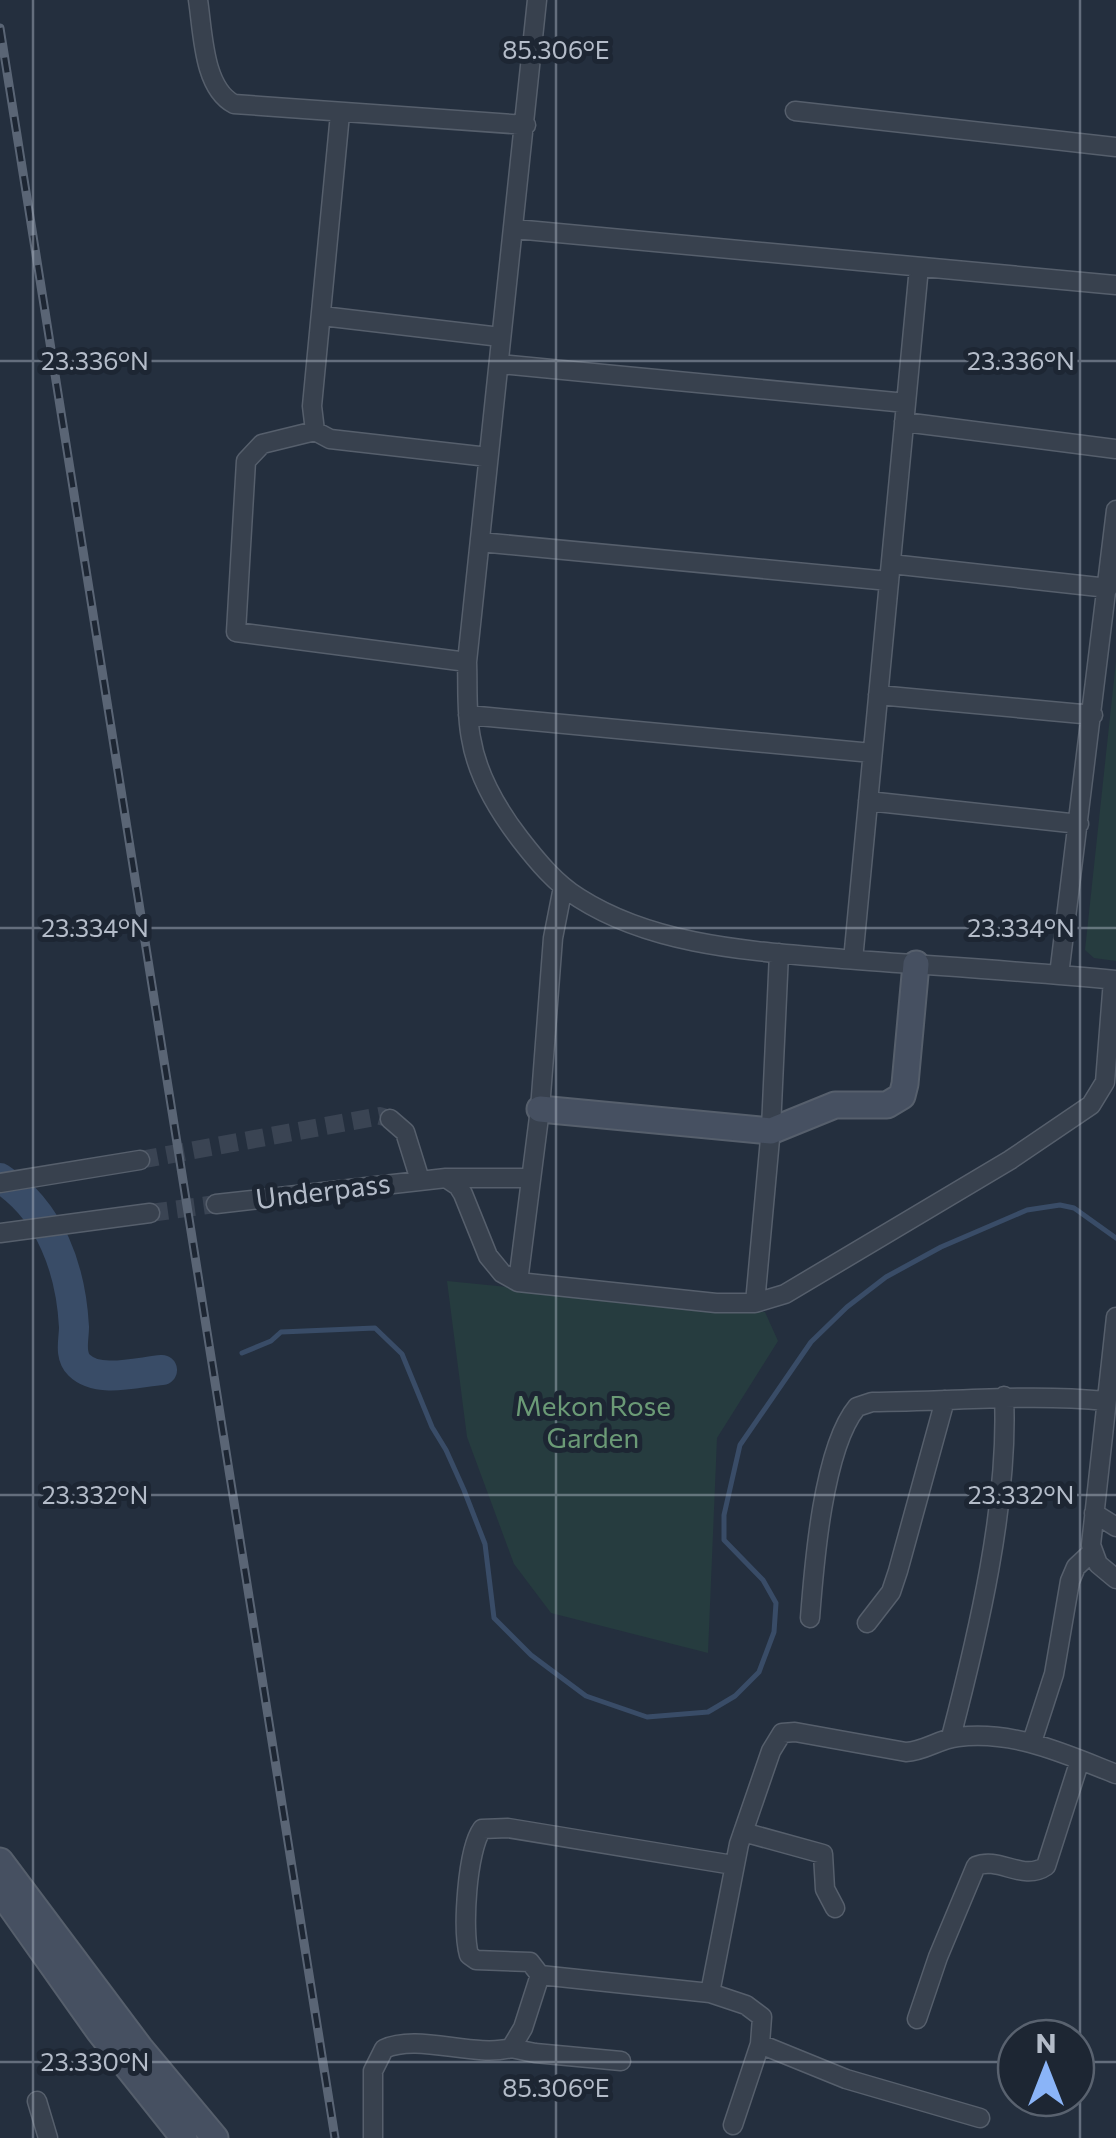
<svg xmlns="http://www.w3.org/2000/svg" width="1116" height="2138" viewBox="0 0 1116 2138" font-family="Commissioner,sans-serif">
  <rect width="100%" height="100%" fill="#242f3e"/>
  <path fill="#263c3f" d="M1116,661V961L1094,958L1085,950Z
    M447,1281L765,1312L778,1341L717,1438L708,1653L551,1613L514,1564L467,1437Z"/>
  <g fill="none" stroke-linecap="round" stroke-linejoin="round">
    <path stroke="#394c67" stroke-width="5" d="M242,1353L271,1341L281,1332L375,1328L402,1354L432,1427L446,1450L464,1490L485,1544L494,1618L531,1655L586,1696L647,1717L708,1712L735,1696L759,1672L774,1632L776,1603L763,1580L724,1540V1515L740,1445L811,1342L847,1307L886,1277L941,1247L1027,1210L1060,1205L1074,1208L1116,1238"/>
    <path stroke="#394c67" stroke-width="30" d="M0,1178C51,1211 71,1270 74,1327C74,1340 69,1355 79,1365C98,1384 138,1372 162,1370"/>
    <path stroke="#3a4453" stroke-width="18" stroke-dasharray="18 9" stroke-linecap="butt" d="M140,1160L380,1116L390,1119
      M150,1213L216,1204"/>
    <g stroke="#565f6c" stroke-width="21">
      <path id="street" d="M198,0C203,32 203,88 234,104L526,125
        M537,0L467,662C468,687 466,713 471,738C477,775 497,809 520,839C537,861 556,884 579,898C656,947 755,951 843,959C934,966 1025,971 1116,980
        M795,111L1116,147
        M340,114L312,406L315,431L330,439L488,457
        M515,229L1116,285
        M322,316L492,336
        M500,364L906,403
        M904,422L1116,449
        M315,431L262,444L246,461L236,632L467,662
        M480,542L889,581
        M891,564L1108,588
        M878,695L1093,715
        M468,715L872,753
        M868,801L1079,824
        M853,960L919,267
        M1059,975L1116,510
        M390,1119L405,1132L420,1180
        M446,1178H529
        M0,1183L140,1160
        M216,1204L446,1178L458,1186L463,1194L488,1256L502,1273L518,1282L716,1303H755L785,1294L1010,1160L1091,1105L1105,1082L1113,980
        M0,1233L150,1213
        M518,1282L540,1109L553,938L563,887
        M755,1303L771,1128L779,953
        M1116,1317L1091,1545L1098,1564L1116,1579
        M1094,1513L1116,1527
        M810,1618C814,1565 823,1448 857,1407L872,1402C951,1402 1027,1393 1106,1401
        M867,1623L891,1592L898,1571L945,1400
        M951,1737C978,1634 1009,1503 1004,1396
        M1032,1742L1054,1674L1070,1581L1076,1567L1092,1552
        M743,1832L823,1854L825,1889L835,1908
        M540,1975L530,1962L476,1960L469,1955C462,1930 467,1850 482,1829L508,1828L733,1865
        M710,1993L746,2005L762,2017L760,2044L733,2125
        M917,2019L938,1957L976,1866C999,1856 1023,1882 1046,1866L1080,1760
        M760,2044L846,2079L980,2118
        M511,2048L535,2053L621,2061
        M37,2101L48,2138
        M373,2138V2071L384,2049C418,2033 473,2058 511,2048L523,2028L540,1975L710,1993L739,1844L771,1751L782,1733L795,1732L906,1752C925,1751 939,1739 958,1737C1014,1730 1065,1754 1116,1774"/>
    </g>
    <g stroke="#565f6c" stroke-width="29">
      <path id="secondary" d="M540,1109L771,1131L835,1105H887L902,1096L905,1084L916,964
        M0,1861L140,2048L215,2138
        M0,1891L99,2031L184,2138"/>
    </g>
    <use href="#street" stroke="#38414e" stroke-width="18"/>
    <use href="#secondary" stroke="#465061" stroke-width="25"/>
    <g stroke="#5a6575" stroke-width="9">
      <path id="rail" d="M0,28L335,2138"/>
    </g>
    <use href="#rail" stroke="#1d2633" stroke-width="5" stroke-dasharray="15" stroke-linecap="butt"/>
  </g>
  <path fill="none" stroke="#b4bcc9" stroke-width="2.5" stroke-opacity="0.45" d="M33,0V2138M556,0V2138M1080,0V2138M0,361H1116M0,928H1116M0,1495H1116M0,2062H1016M1076,2062H1116"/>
  <g text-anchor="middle" stroke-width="10" stroke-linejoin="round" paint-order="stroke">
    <g font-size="28" fill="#b4bcc9" stroke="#1d2633">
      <text transform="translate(323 1191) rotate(-7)" y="10">Underpass</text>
    </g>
    <g font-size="28" fill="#6b9a76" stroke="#1d2633">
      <text x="593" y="1416">Mekon Rose<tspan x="593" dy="32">Garden</tspan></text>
    </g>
  </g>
  <g font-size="25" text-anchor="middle" fill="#b4bcc9" stroke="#1d2633" stroke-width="10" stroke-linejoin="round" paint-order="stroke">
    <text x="556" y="59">85.306°E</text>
    <text x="95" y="370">23.336°N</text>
    <text x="1021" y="370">23.336°N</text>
    <text x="95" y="937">23.334°N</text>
    <text x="1021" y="937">23.334°N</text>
    <text x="95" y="1504">23.332°N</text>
    <text x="1021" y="1504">23.332°N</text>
    <text x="95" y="2071">23.330°N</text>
    <text x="556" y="2097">85.306°E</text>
  </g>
  <g transform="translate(1046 2068)"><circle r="48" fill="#1d2633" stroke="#59626f" stroke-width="2.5"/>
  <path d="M0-8L18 38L0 25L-18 38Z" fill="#8ab4f8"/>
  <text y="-15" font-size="28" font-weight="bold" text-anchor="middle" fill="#b4bcc9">N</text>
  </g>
</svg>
